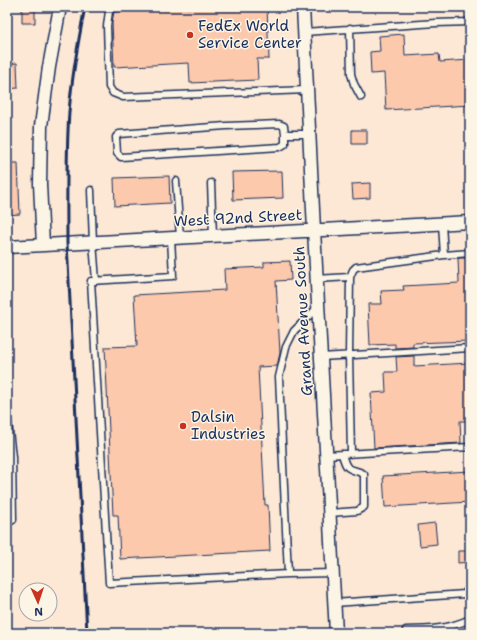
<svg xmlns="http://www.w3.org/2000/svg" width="477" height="640" viewBox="0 0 477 640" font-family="'Shantell Sans',sans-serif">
  <rect width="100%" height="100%" fill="#fce8d4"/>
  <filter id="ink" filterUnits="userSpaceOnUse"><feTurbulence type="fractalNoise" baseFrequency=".025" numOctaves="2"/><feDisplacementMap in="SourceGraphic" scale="8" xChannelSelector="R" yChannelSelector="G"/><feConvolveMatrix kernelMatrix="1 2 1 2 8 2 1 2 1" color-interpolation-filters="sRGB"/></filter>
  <g filter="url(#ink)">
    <path fill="#fcc9ac" stroke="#1b2f5e" d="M22,7H35V23H22Z
      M150,7H187V8L205,7H267L269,59H257L258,80L190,83L189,63L114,67L112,22L114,12L150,10Z
      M404,34L405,56L439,54L440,62L470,60V105L386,110L384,73L371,74L370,52L380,51L379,36Z
      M17,63L18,88L7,89V64Z
      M352,130H367V144H352Z
      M7,163H18L20,214L7,215Z
      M282,171L283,198L233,200L232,172Z
      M169,176L170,203L115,206L114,178Z
      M370,183V198L353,199L352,184Z
      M458,258H470V341L413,343V347L395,348V344L370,345L368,304H382L381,291L404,290L403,286L459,283Z
      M290,261L291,280L276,281L280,353L277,366L258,367L265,505H268L270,551L120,559L118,515H113L105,347L137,346L134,295L225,290L224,269L264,267V262Z
      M414,356V366L470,363V421H460L461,443L374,448L371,393L386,392L385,372H397L396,357Z
      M470,471V502L385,507L383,476Z
      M435,523L437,544L420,546L418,525Z
      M458,551H470V562L458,563Z"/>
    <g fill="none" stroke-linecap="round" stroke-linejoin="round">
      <g stroke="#1b2f5e" stroke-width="9">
        <path id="service" d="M111,7L109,11L107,26L109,87L113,93L123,97L307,90
          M350,28L351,74L354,84L361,97
          M304,32L436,23L470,22
          M285,134L284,126L279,124L226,126L119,134L116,137L117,153L121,157L280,147L285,144V134H309
          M176,181L180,237
          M211,183L213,236
          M91,190L93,242L96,281
          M442,224L444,255
          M171,238L173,276L91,281L109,583L288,574
          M316,279L350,277
          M318,307L294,331L286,347L279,377L288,574L333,573
          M321,357L470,348
          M7,413L12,457L13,520L7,523
          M351,454L349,355L350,277L353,270L356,267L444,255L470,253
          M326,455L470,447
          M329,513L357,511L364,507V474C349,467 347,473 342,454
          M465,594L470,586
          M334,603L465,594L470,598
          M406,630C428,630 449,629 470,619"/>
      </g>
      <g stroke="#1b2f5e" stroke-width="15">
        <path id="minor" d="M303,7L314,230L336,633
          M43,245L40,184L41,126L49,67L60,7
          M7,247L470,222"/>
      </g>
      <use href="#service" stroke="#fcf5e5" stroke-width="6"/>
      <use href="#minor" stroke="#fcf5e5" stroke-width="12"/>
      <path stroke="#1b2f5e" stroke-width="3" d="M85,7C78,42 72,77 69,112C66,156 67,200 67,243L87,633"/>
    </g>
  </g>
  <g fill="#c8321e" stroke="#fcf5e5" stroke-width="1.5">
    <circle cx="190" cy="35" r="4"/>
    <circle cx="183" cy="426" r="4"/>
  </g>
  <g text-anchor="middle" stroke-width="3" stroke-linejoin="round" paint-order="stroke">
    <g font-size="15" fill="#1b2f5e" stroke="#fcf5e5" text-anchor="start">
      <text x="198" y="31">FedEx World<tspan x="198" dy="17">Service Center</tspan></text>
      <text x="191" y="422">Dalsin<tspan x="191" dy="17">Industries</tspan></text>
    </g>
    <g font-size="15" fill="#1b2f5e" stroke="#fcf5e5">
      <text transform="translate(238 218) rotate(-3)" y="5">West 92nd Street</text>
      <text transform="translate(303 321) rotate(-93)" y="5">Grand Avenue South</text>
    </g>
  </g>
  <rect width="477" height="640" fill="none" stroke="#fcf5e5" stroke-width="24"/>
  <rect x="12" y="12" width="453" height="616" fill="none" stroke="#1b2f5e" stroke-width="1.5" filter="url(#ink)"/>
  <g transform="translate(38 602) rotate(177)"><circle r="19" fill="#fcf5e5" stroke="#a2a6af"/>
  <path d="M0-3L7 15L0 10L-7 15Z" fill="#c8321e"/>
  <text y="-6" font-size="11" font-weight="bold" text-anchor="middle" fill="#1b2f5e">N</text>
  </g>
</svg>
